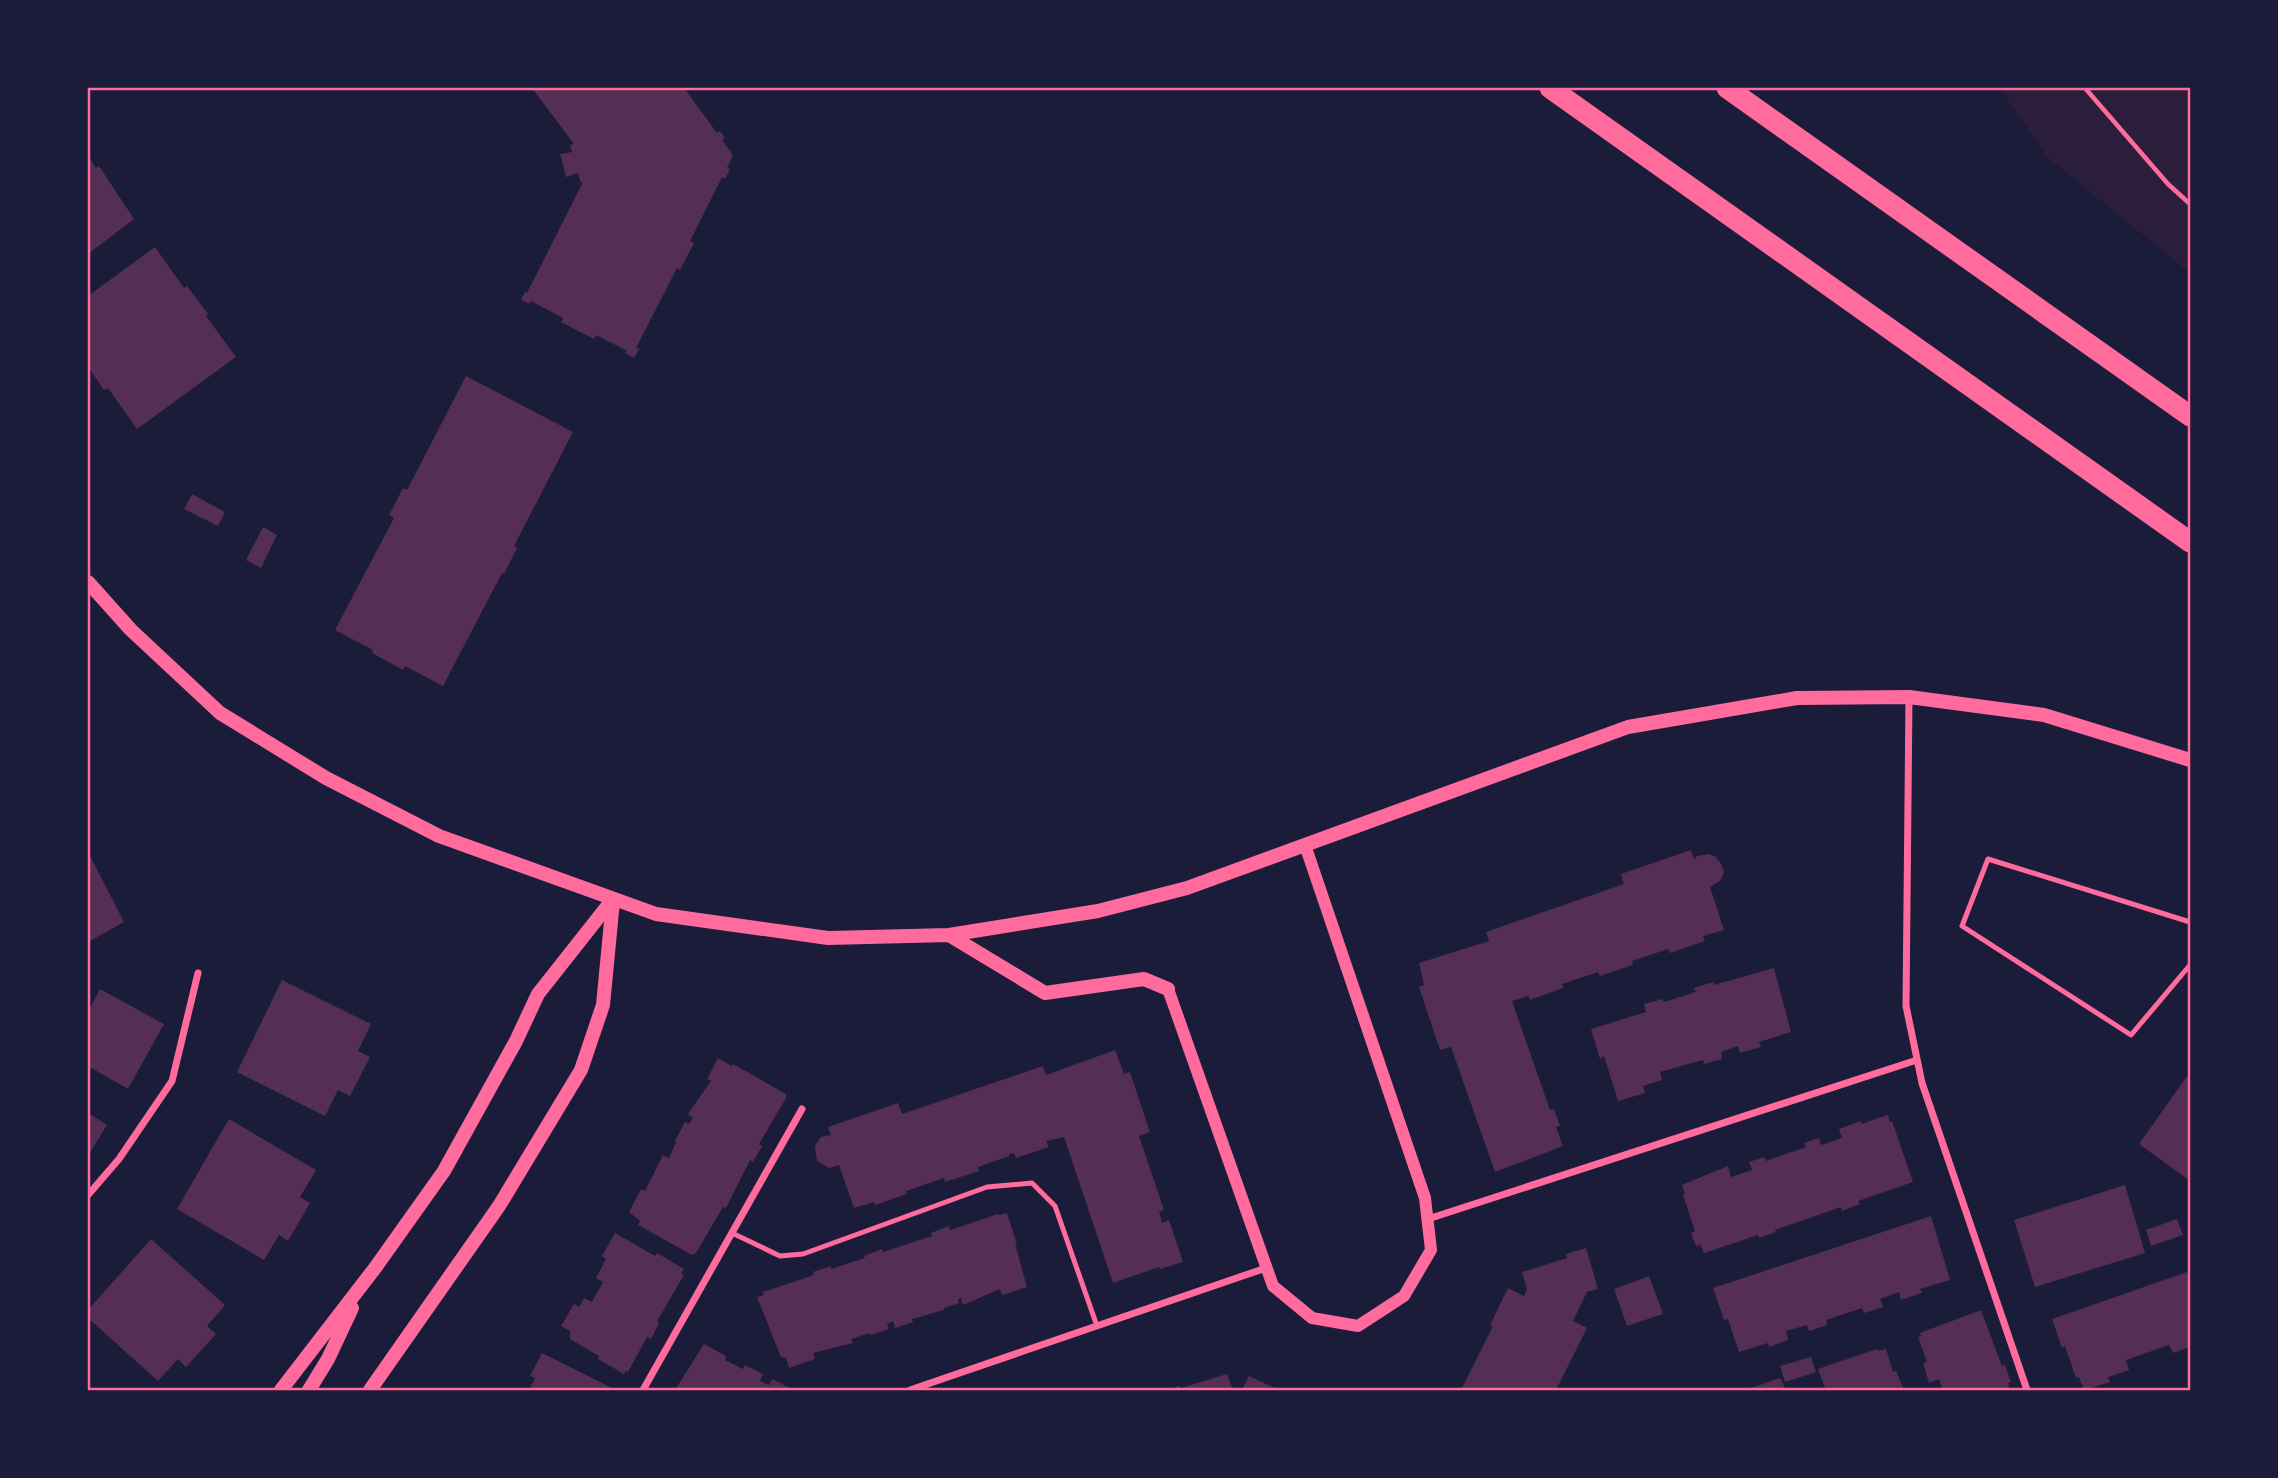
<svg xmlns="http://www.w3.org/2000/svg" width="2278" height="1478" viewBox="0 0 2278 1478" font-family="Ubuntu,sans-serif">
  <rect width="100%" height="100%" fill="#1b1b3a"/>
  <path fill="#2a1e3b" d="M2000,88H2190V273L2048,158Z"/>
  <path fill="#542f53" d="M532,88H684L717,133L720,131L725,138L722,140L733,155L727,168L730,169L725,179L722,177L690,241L694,243L680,270L677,268L636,348L639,349L634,358L625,353L627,351L596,335L594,339L561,322L563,318L531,301L530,304L521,300L525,292L527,293L583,182L581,183L578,173L566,177L560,154L572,152L570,145L574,144Z
    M88,156L96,168L99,166L134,219L88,254Z
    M155,247L184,288L187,286L208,314L206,316L236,357L137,429L108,388L104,390L88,367V296Z
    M466,376L573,432L514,546L517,548L504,574L502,573L443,686L405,666L403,670L372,653L373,650L335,630L394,518L389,515L403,488L407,490Z
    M192,494L225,512L218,526L184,509Z
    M263,527L277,535L261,568L246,560Z
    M1691,850L1694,859L1697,856L1709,854L1716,857L1721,864L1724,872L1720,881L1710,887L1724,930L1703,936L1705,941L1670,953L1668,949L1632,961L1633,965L1600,976L1598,972L1562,984L1563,988L1530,1000L1528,996L1512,1001L1550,1110L1554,1109L1560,1126L1556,1127L1563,1146L1495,1172L1451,1047L1440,1050L1419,987L1424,985L1419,963L1489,941L1486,932L1624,884L1621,874Z
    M88,852L124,922L88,942Z
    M1774,968L1791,1032L1759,1042L1761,1047L1740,1053L1738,1046L1721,1052L1722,1059L1704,1064L1703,1060L1660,1072L1662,1080L1643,1086L1645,1093L1618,1101L1604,1056L1600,1059L1591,1029L1646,1012L1644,1004L1662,999L1664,1002L1696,992L1694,988L1713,982L1714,985Z
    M282,980L371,1024L358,1051L370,1057L350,1096L338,1090L325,1116L237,1072Z
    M100,989L164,1024L128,1089L88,1066V1012Z
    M1115,1050L1124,1074L1130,1072L1150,1132L1139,1136L1164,1210L1159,1212L1162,1223L1169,1220L1183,1262L1160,1269L1159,1267L1113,1283L1064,1137L1046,1141L1049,1147L1016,1158L1014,1153L1009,1154V1156L978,1167L979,1171L945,1182L944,1178L906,1191L907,1194L875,1205L874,1202L854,1208L839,1165L829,1168L817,1161L815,1146L821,1137L831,1135L828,1127L898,1103L902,1114L1043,1066L1046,1075Z
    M718,1058L732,1066L733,1064L786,1094V1098L759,1144L762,1146L753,1162L750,1160L726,1208L723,1207L696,1253L692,1255L638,1225L640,1221L629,1212L641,1189L645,1191L663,1155L669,1158L676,1142L675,1141L685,1122L689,1124L693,1118L688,1114L711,1081L707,1079Z
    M2190,1072V1181L2139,1144Z
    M88,1113L107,1125L88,1156Z
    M1888,1115L1890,1122L1892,1121L1913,1182L1858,1201L1860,1204L1842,1211L1841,1207L1775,1230L1776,1232L1759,1238L1758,1235L1704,1253L1700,1244L1696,1246L1691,1233L1695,1231L1683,1195L1685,1194L1682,1185L1728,1166L1731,1177L1752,1170L1749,1162L1764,1157L1766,1161L1806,1147L1804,1143L1819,1138L1821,1145L1842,1138L1839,1129L1861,1121V1124Z
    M229,1119L316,1170L300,1197L310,1203L288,1241L279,1235L264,1260L177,1209Z
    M2125,1185L2145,1253L2035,1287L2014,1220Z
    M1007,1213L1017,1244H1015L1027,1287L1002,1295L1000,1289L963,1305L961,1298L958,1299L959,1303L944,1308V1310L912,1319L913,1322L895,1328L893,1321L887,1324L889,1329L871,1335L870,1333L851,1339L853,1343L813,1353L815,1359L789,1368L786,1358L781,1357L757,1297L764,1295L763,1292L814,1275L813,1272L831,1266V1269L865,1258L864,1256L882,1249L883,1252L932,1236L931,1233L949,1226L950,1230L998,1214L999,1215Z
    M1931,1216L1950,1280L1920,1289L1922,1293L1901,1300L1899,1292L1880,1299L1883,1307L1864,1313L1862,1308L1826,1320L1827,1325L1809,1331L1807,1325L1786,1331L1788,1340L1769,1347L1768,1343L1739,1352L1728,1319L1724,1320L1713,1288Z
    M2177,1219L2183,1235L2151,1246L2146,1230Z
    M615,1233L655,1256L657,1253L684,1269L681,1274L684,1275L657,1321L659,1323L651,1339L647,1337L628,1372L626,1371L624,1374L598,1359L599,1356L570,1339V1331L561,1326L574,1304L579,1307L584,1298L592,1302L603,1282L596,1278L606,1259L602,1256Z
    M151,1239L225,1305L207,1326L216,1334L186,1367L178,1359L158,1381L88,1318V1310Z
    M1586,1248L1598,1289L1587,1292L1573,1321L1587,1328L1556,1390H1461L1493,1326L1490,1325L1508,1288L1524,1296L1527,1289L1522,1272L1567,1258L1566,1254Z
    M2190,1271V1347L2173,1353L2169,1345L2126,1360L2129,1370L2108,1377L2110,1382L2084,1390L2079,1377L2076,1378L2065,1346L2062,1348L2052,1319Z
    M1649,1276L1663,1314L1627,1326L1614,1289Z
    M1981,1310L2002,1366L2005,1365L2011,1382L2008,1383L2010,1390H1943L1939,1379L1929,1383L1923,1363L1927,1362L1918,1337L1921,1336L1920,1333Z
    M704,1344L726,1356L725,1360L743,1369L745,1365L763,1374L760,1381L769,1385L772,1379L790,1388L789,1390H675Z
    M1877,1349L1878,1351L1886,1349L1893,1372L1896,1371L1904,1390H1826L1818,1369Z
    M542,1353L612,1388L611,1390H529L535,1378L530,1376Z
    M1811,1357L1816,1372L1785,1382L1780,1366Z
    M1227,1374L1233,1390H1169L1179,1386L1181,1388Z
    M1249,1376L1279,1390H1242Z
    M1780,1378L1786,1390H1752L1751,1388Z"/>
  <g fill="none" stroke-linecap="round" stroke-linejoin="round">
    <path stroke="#ff6b9d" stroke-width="4.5" d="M2085,88L2168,184L2190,204"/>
    <path stroke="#ff6b9d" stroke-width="5" d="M2190,922L1988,859L1962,926L2131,1035L2190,965
      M732,1233L780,1256L803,1254L987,1187L1032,1183L1055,1206L1097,1326"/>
    <path stroke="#ff6b9d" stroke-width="7" d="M1909,697L1906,1006L1922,1083L2027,1390
      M88,1195L119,1159L172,1081L198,973
      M1428,1219L1917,1060
      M643,1390L802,1109
      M910,1390L1266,1268"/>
    <path stroke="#ff6b9d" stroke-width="12" d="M1168,989L1273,1286L1312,1318L1358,1326L1404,1296L1431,1250L1425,1198L1305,845"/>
    <path stroke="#ff6b9d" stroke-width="14" d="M88,582L131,630L220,713L326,778L439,836L656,914L828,938L949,935L1098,911L1187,888L1628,727L1797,698L1909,697L2044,715L2190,760
      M949,935L1045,993L1144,979L1168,989
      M281,1390L375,1268L444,1171L516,1041L538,994L613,899
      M309,1390L328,1359L352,1308
      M370,1390L499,1206L581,1070L603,1005L613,901"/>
    <path stroke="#ff6b9d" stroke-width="21" d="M1550,88L2190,542
      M1727,88L2190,416"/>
  </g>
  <rect width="2278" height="1478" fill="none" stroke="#1b1b3a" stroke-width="178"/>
  <rect x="89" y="89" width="2100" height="1300" fill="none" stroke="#ff6b9d" stroke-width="2.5"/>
</svg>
